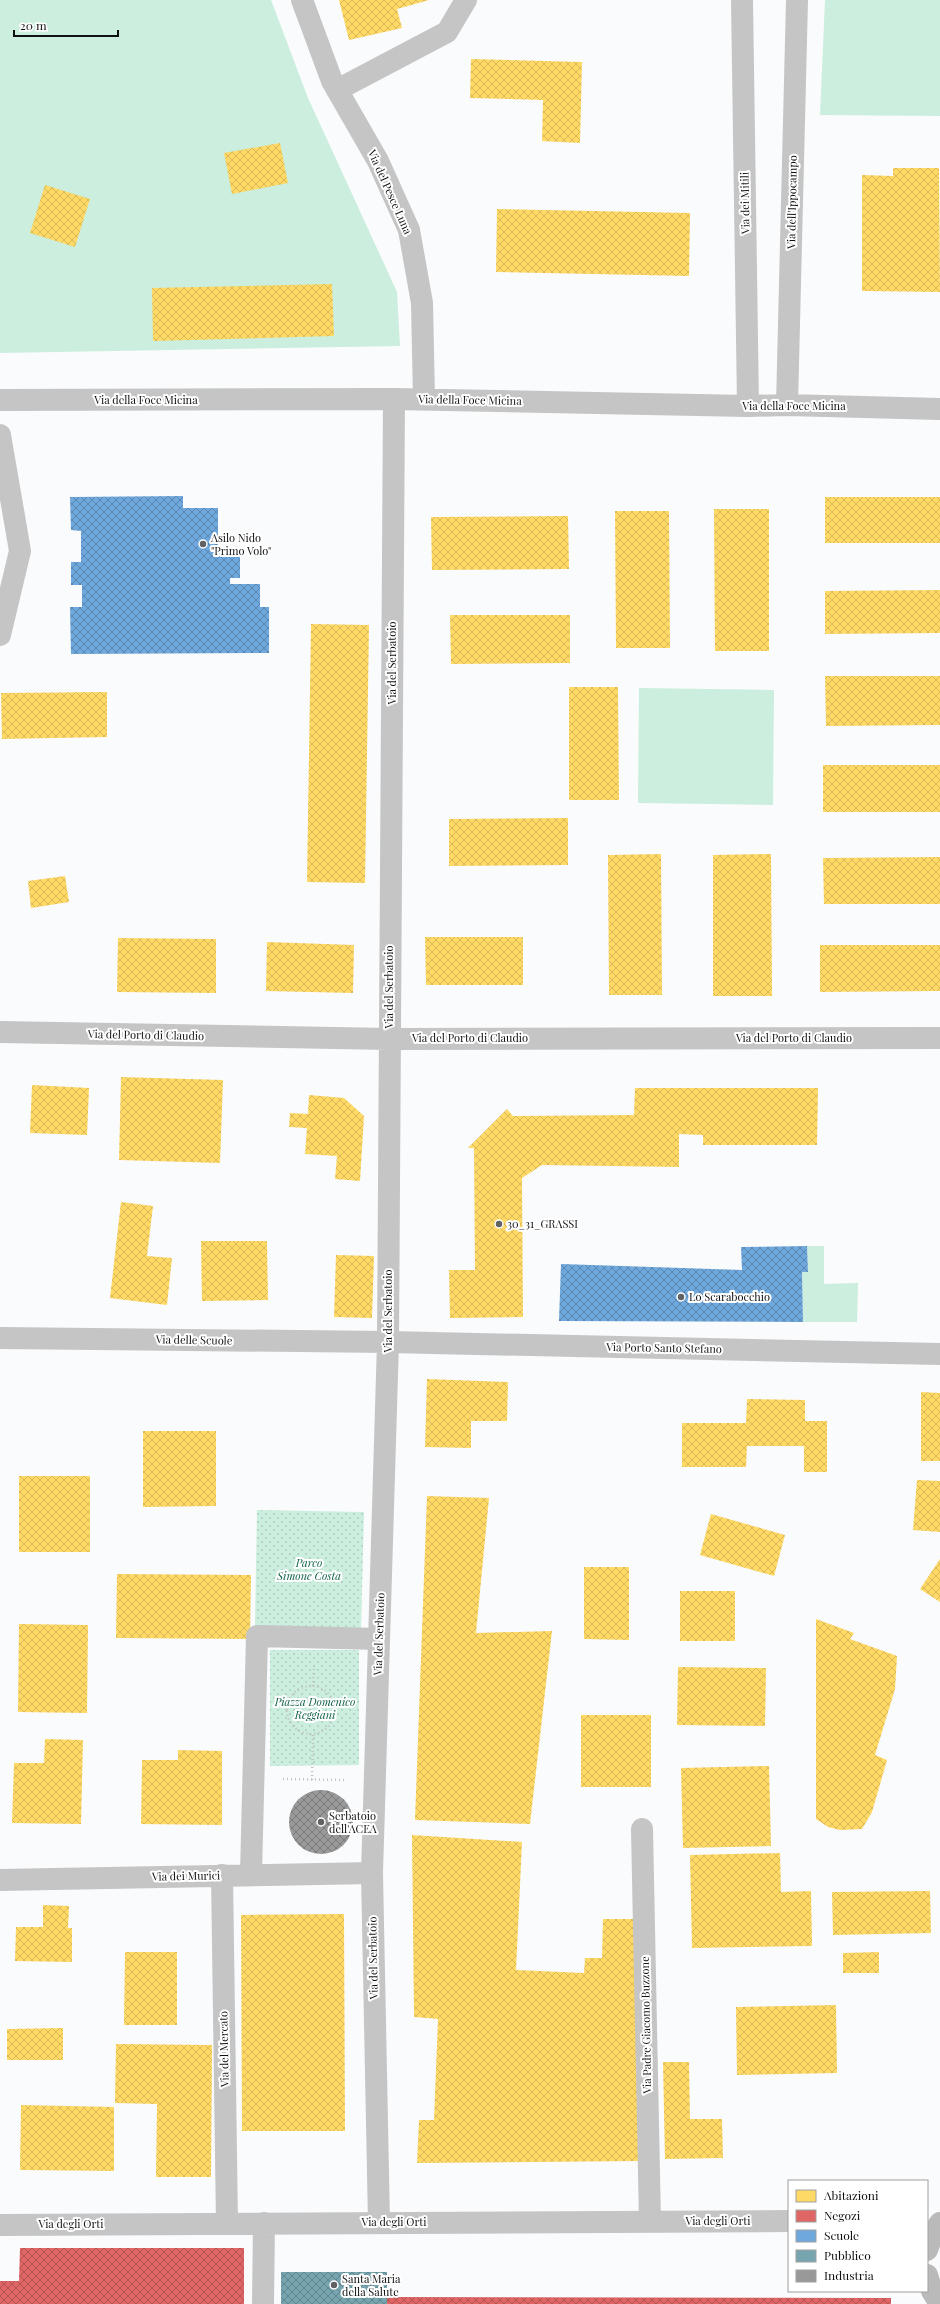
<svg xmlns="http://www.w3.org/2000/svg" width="940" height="2304" viewBox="0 0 940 2304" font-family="'Playfair Display',serif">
  <defs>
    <pattern id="park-dots" width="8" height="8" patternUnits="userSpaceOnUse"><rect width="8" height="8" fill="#cbeede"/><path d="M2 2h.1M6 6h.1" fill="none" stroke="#adcbbd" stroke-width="1.8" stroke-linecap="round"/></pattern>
    <pattern id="homes-cross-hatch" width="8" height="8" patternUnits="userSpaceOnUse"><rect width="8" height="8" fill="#ffd966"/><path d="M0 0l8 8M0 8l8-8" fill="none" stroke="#d9b957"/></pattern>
    <pattern id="shops-cross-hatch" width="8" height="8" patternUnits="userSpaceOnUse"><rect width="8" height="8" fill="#e06666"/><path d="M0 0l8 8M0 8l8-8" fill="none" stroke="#b45353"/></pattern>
    <pattern id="schools-cross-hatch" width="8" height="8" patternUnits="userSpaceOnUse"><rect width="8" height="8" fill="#6fa8dc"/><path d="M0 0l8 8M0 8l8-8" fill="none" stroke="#5a87b1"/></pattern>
    <pattern id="public-cross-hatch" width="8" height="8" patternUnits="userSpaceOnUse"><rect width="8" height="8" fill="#76a5af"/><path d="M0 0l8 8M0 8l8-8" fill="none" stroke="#5f858d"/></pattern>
    <pattern id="industry-cross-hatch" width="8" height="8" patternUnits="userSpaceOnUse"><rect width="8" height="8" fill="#999"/><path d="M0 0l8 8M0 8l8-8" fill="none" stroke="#7b7b7b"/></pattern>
  </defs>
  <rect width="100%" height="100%" fill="#fafbfd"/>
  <path fill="#cbeede" d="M0,0H271L308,98L397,292L400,346L0,353Z
    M825,0H940V116L820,115Z
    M639,688L774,690L773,805L638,803Z
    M807,1246H824V1284L858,1283L857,1322H803L802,1272H808Z"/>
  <path fill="url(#park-dots)" d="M257,1510L364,1512L361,1629L255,1627Z
    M270,1650H359V1765L270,1766Z"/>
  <path fill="url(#homes-cross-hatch)" d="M339,0H429L397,9L402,28L349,40Z
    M471,59L582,62L580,143L542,141L543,100L470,98Z
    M280,143L288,183L232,194L224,153Z
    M893,168H939L940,292L862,291V175L893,176Z
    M45,185L90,199L75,247L30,233Z
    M497,209L690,213L689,276L496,272Z
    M332,284L334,336L153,341L152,288Z
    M825,497H940V543H825Z
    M714,509H769V651H715Z
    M615,511H669L670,648H616Z
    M568,516L569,569L432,570L431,517Z
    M940,590V633L825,634V591Z
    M450,615H570V663L451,664Z
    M311,624L369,625L365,883L307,882Z
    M825,676H940V725L826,726Z
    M569,687H618L619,800H569Z
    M107,692V737L2,739L1,693Z
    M823,765H940V812H823Z
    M568,818V865L449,866V819Z
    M661,854L662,995H609L608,855Z
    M771,854L772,996H713V855Z
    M940,857V904H824L823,858Z
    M65,876L69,902L31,908L28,881Z
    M425,937H523V985H426Z
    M118,938L216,939V993L117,992Z
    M267,942L354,945L353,993L266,991Z
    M820,945H940V991L820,992Z
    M121,1077L223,1080L220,1163L119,1160Z
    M32,1085L89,1088L87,1135L30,1133Z
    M635,1088H818L817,1145H703V1135L679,1134V1167L542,1165L522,1178L523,1317L450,1318L449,1270H475L474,1148H468L507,1109L513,1116L634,1115Z
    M309,1095L344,1098L364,1116L360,1181L335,1179L337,1156L305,1154L307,1128L289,1127L290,1113L308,1114Z
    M121,1202L153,1206L147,1256L172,1258L167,1305L110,1298Z
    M201,1241H267L268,1300L202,1301Z
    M336,1255L374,1256L372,1318L334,1317Z
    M427,1379L508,1382L507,1421H471V1448L425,1447Z
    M921,1392L940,1393V1461H921Z
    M747,1399L805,1400V1421H827V1472H804V1446H747L746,1467H682V1423H746Z
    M143,1431H216V1506L143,1507Z
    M19,1476H90V1552H19Z
    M917,1480L940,1481V1532L913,1530Z
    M427,1496L489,1498L476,1633L552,1631L530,1824L415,1820Z
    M711,1514L785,1535L774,1576L700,1555Z
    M940,1559V1602L920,1589Z
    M584,1567H629V1640L584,1639Z
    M117,1574L251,1575L250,1639L116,1638Z
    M680,1591H735V1641H680Z
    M816,1619L854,1633L850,1639L897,1656L895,1689L875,1755L887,1760L872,1812L862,1829L840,1830L828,1827L816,1819Z
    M19,1624L88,1625L87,1713L18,1712Z
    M678,1667L766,1668L765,1726L677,1725Z
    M581,1715H651V1787H581Z
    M45,1739L83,1740L81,1824L12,1823L14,1763H44Z
    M178,1750L222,1751V1825L141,1824L142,1760H178Z
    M769,1766L771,1846L683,1848L681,1768Z
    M412,1835L522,1842L516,1970L584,1973L585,1958H602L603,1919H637L639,2161L417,2163L419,2120H434L438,2019L414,2017Z
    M780,1853L781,1892L811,1891L812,1946L692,1948L690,1855Z
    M930,1891L931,1933L833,1935L832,1892Z
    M43,1905L69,1906L68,1928H72V1962L15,1961L16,1927H43Z
    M344,1914L345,2131H242L241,1915Z
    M125,1952H177V2025H124Z
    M879,1952V1973H843V1953Z
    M836,2005L837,2073L737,2075L736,2007Z
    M63,2028V2060H7V2029Z
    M116,2044L212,2045L211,2177H156L157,2104L115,2103Z
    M663,2062H689L690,2119H722L723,2158L665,2159Z
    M21,2105L114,2107V2171L20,2170Z"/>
  <path fill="url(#shops-cross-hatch)" d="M20,2248H244V2304H0V2281H19Z
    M387,2297L891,2298V2304H387Z"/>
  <path fill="url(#schools-cross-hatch)" d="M183,496V508H218V549H240V578H230V584H260V607H269V653L71,654L70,607H82V585H71V562H81V531L71,530L70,497Z
    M807,1246L808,1272H802L803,1322L559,1321L561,1264L742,1270L741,1247Z"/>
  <path fill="url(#public-cross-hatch)" d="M281,2272H387V2304H281Z"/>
  <path fill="url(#industry-cross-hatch)" d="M289 1822a32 32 0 1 1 64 0a32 32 0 1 1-64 0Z"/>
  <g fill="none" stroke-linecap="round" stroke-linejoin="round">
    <path stroke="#c1c1c2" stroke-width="2.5" stroke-dasharray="1 3" stroke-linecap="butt" d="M313,1686L314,1667
      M287 1710a24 24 0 1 1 48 0a24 24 0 1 1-48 0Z
      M283,1779L346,1780
      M312,1780L313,1734"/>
    <path stroke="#c5c5c5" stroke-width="22" d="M302,0L332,81L378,161L409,230L422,303L424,399
      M742,0L748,406
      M337,90L447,32L466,0
      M0,400L394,399L748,406L787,405L940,409
      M787,405L797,0
      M0,435L20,551L0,635
      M0,1032L389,1039L940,1038
      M0,1338L388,1342L940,1354
      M642,1829L650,2222
      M251,1874L257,1636L379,1639
      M222,1875L227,2223
      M0,1880L372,1873
      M379,2222L372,1873L388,1342L394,399
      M0,2225L789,2221
      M263,2304L264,2223"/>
    <path stroke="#bbbaba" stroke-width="22" d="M927,2250L934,2231L940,2223
      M927,2275L932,2291L940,2304"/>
  </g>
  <g fill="#616264" stroke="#fff" stroke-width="1.5">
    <circle cx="203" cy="544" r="4"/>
    <circle cx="499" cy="1224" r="4"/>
    <circle cx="681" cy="1297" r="4"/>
    <circle cx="321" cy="1822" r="4"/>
    <circle cx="334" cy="2285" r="4"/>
  </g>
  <g text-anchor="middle" stroke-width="4" stroke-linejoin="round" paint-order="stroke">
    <g font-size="11" fill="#0f1012" stroke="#fff">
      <text transform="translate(390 192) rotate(66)" y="4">Via del Pesce Luna</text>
      <text transform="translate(792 202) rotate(-89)" y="4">Via dell'Ippocampo</text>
      <text transform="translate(745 203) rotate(-91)" y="4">Via dei Mitili</text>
      <text x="146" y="404">Via della Foce Micina</text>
      <text transform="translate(470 400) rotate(1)" y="4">Via della Foce Micina</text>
      <text x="794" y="410">Via della Foce Micina</text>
      <text transform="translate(392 663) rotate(-90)" y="4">Via del Serbatoio</text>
      <text transform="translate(389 987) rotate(-90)" y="4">Via del Serbatoio</text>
      <text transform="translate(146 1035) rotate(1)" y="4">Via del Porto di Claudio</text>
      <text x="470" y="1042">Via del Porto di Claudio</text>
      <text x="794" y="1042">Via del Porto di Claudio</text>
      <text transform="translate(388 1311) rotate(-90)" y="4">Via del Serbatoio</text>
      <text transform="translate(194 1340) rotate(1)" y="4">Via delle Scuole</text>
      <text transform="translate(664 1348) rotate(1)" y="4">Via Porto Santo Stefano</text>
      <text transform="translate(379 1634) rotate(-88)" y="4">Via del Serbatoio</text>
      <text transform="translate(186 1876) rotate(-1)" y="4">Via dei Murici</text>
      <text transform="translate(373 1958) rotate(-91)" y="4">Via del Serbatoio</text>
      <text transform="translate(646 2025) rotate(-91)" y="4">Via Padre Giacomo Buzzone</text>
      <text transform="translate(224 2049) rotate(-91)" y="4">Via del Mercato</text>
      <text x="718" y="2225">Via degli Orti</text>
      <text x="394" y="2226">Via degli Orti</text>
      <text x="71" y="2228">Via degli Orti</text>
    </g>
    <g font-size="11" fill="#0f1012" stroke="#fff" text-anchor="start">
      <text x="211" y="542">Asilo Nido<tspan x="211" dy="13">"Primo Volo"</tspan></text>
      <text x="507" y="1228">30_31_GRASSI</text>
      <text x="689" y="1301">Lo Scarabocchio</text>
      <text x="329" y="1820">Serbatoio<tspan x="329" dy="13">dell'ACEA</tspan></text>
      <text x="342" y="2283">Santa Maria<tspan x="342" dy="13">della Salute</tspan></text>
    </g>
    <g font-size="11" font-style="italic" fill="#116246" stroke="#fff">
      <text x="309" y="1567">Parco<tspan x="309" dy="13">Simone Costa</tspan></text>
      <text x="315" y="1706">Piazza Domenico<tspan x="315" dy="13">Reggiani</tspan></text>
    </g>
  </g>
  <rect x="788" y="2180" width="140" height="112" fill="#ffffff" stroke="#9f9fa0"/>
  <rect x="796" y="2190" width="20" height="12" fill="#ffd966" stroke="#9f9fa0"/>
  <text x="824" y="2200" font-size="12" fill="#0f1012">Abitazioni</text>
  <rect x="796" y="2210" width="20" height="12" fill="#e06666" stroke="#9f9fa0"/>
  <text x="824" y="2220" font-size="12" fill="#0f1012">Negozi</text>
  <rect x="796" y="2230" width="20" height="12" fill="#6fa8dc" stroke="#9f9fa0"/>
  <text x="824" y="2240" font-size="12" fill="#0f1012">Scuole</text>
  <rect x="796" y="2250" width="20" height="12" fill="#76a5af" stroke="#9f9fa0"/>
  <text x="824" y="2260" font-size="12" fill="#0f1012">Pubblico</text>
  <rect x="796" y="2270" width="20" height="12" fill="#999999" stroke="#9f9fa0"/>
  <text x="824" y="2280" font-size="12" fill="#0f1012">Industria</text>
  <path d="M14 30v6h104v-6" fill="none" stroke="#0f1012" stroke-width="2"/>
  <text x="20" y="30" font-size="12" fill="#0f1012" stroke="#ffffff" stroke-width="3" paint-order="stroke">20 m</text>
</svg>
